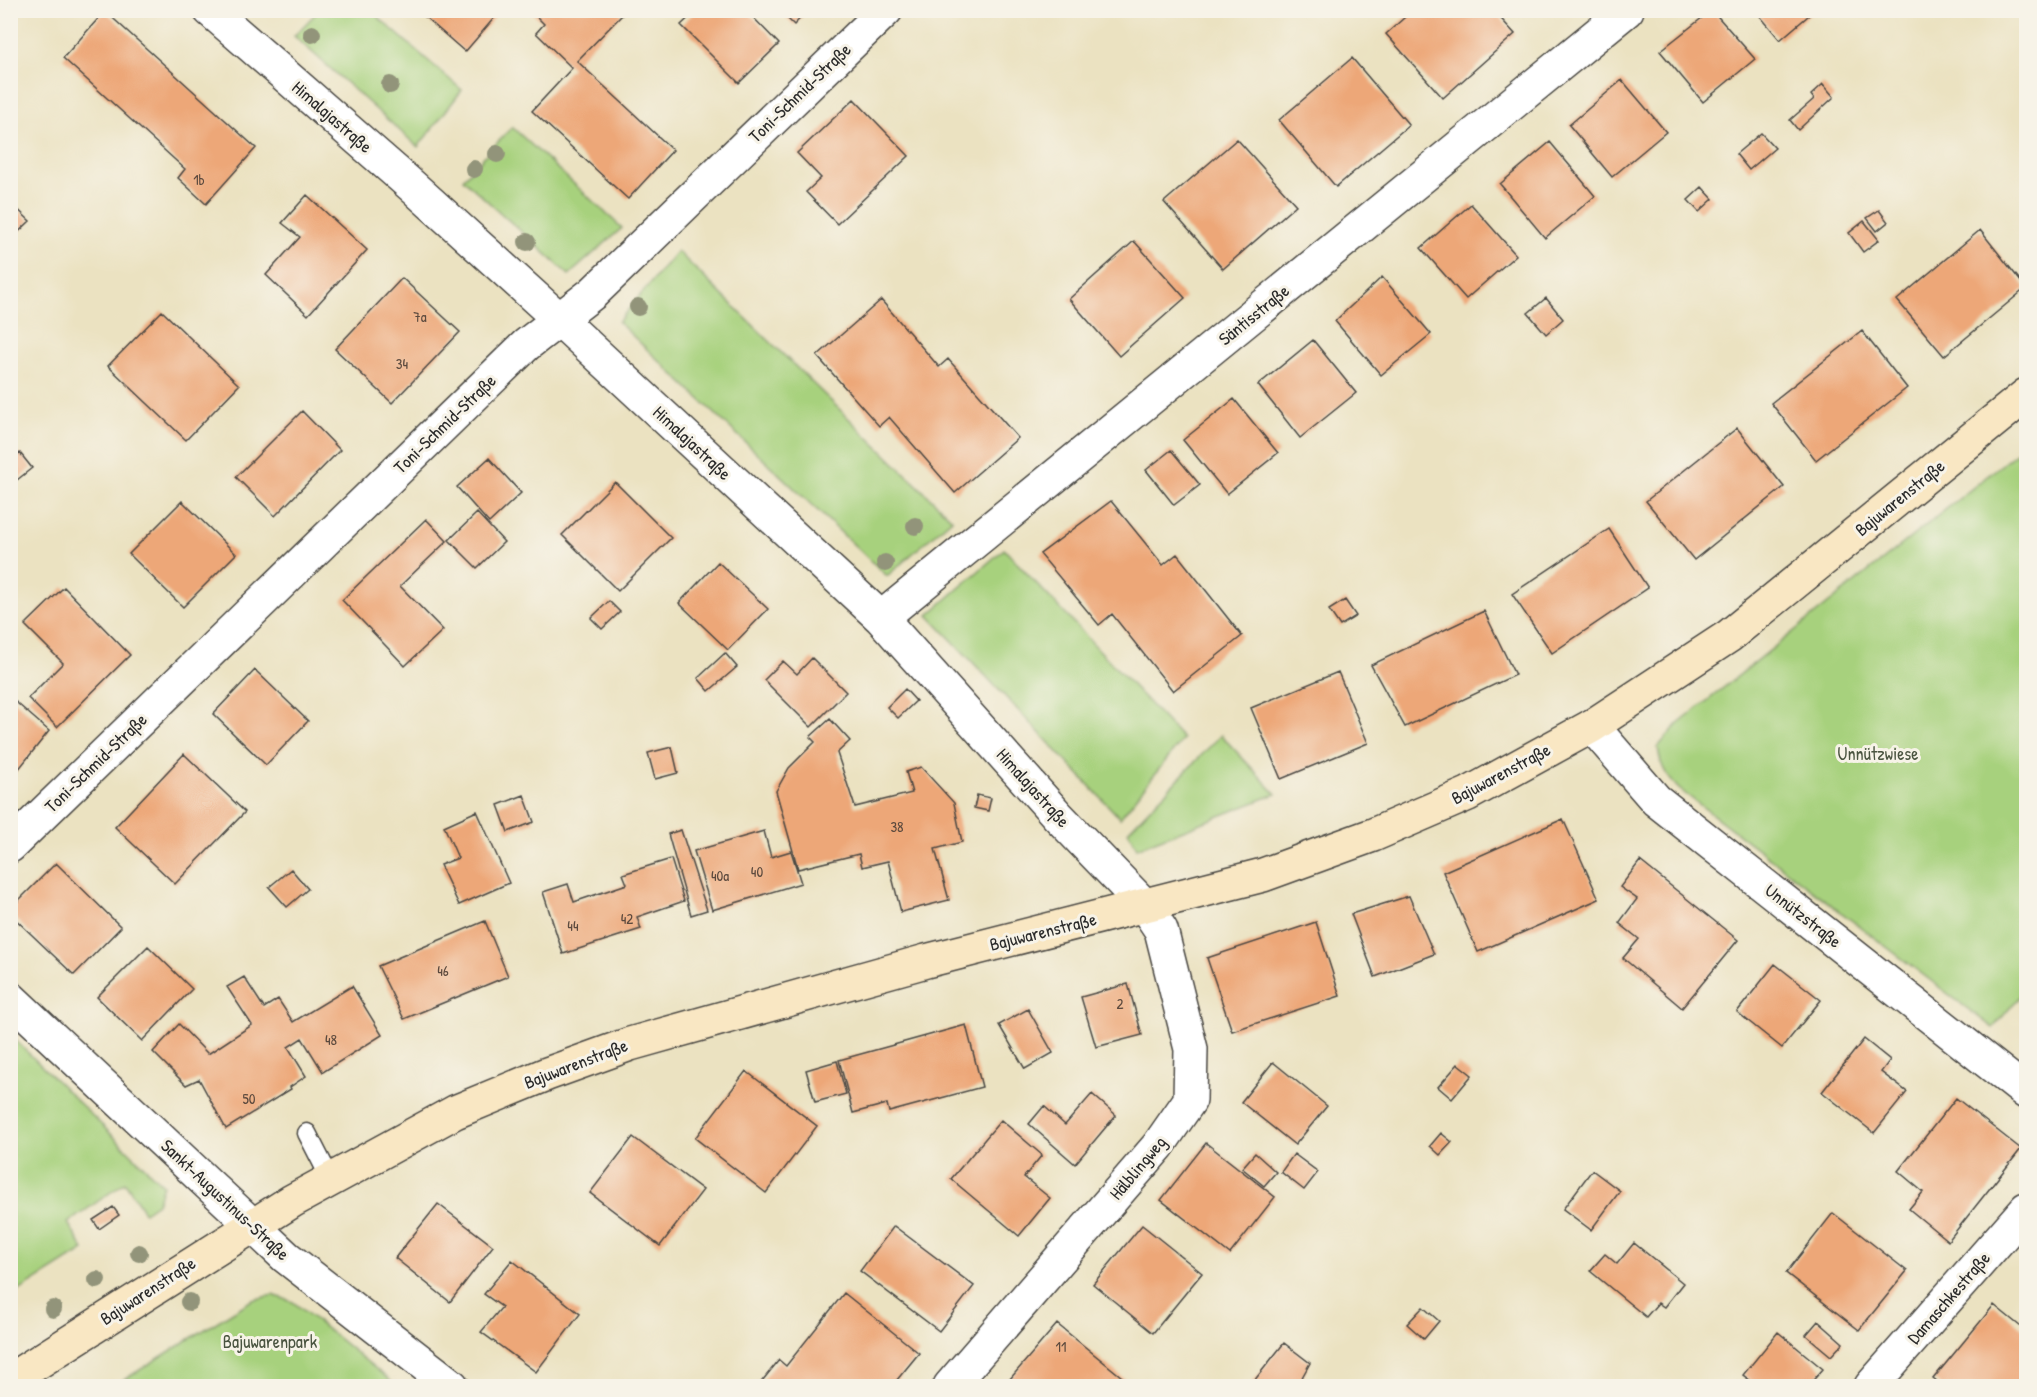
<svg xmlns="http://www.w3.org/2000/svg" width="2037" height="1397" viewBox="0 0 2037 1397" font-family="'Patrick Hand',sans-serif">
  <rect width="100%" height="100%" fill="#f7f3e8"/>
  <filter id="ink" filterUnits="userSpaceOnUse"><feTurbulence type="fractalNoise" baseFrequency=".0167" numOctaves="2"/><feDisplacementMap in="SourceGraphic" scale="12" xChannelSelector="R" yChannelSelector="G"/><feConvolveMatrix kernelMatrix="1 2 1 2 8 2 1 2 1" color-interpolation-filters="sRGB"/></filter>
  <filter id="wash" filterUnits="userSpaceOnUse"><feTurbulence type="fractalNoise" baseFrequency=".008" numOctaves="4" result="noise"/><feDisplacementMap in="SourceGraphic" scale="24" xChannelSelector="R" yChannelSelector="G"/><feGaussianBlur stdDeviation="1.35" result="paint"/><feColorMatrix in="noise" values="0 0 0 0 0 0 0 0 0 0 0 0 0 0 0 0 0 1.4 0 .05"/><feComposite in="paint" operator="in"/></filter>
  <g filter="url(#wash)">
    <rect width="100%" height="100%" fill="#ebe2c1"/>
    <path fill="#a7d17d" stroke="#697e54" stroke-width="1.5" d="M319,10L371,11L462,90L418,147L294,36Z
      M512,127L622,228L569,275L463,179Z
      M677,251L952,519L887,576L618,322Z
      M2026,445V989L1993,1028L1679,789C1666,776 1660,766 1658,747L1677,725Z
      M1004,549L1183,739L1120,818L928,615Z
      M1221,735L1276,794L1137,848L1128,831Z
      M11,1036L163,1185L157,1203L144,1212L125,1182L68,1223L84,1250L11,1296Z
      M273,1295L293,1302L397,1386H114L252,1300Z"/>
    <g id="blocks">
      <path fill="#eda778" d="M417,10H501L465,52Z
        M530,10H617L622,15L577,61L673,150L628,199L532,111L572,68L536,33L544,24Z
        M697,10H746L779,44L739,83L681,25Z
        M779,10H808L794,25Z
        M1413,10H1493L1515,34L1443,98L1386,34Z
        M1712,10L1755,59L1703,102L1660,51Z
        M1755,10H1815L1780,40Z
        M105,11L256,148L206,204L178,178L185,169L63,58Z
        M1352,58L1409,125L1336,187L1279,120Z
        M1622,80L1666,132L1612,177L1569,125Z
        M1823,84L1834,97L1798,130L1790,120L1814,99L1811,95Z
        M854,99L909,156L837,224L806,192L821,178L797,153Z
        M1761,133L1775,148L1749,170L1736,154Z
        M1237,139L1296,205L1223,269L1164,202Z
        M1550,142L1595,196L1545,238L1500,184Z
        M1702,187L1713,199L1699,212L1688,200Z
        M307,195L367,250L308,315L266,275L300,237L282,223Z
        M10,202L30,221L10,240Z
        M1471,204L1516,255L1466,299L1421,248Z
        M1879,210L1888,222L1877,231L1867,218Z
        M1864,221L1879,240L1863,252L1849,233Z
        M1980,230L2026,288L1944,356L1897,300Z
        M1134,241L1185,298L1119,356L1069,299Z
        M1382,277L1431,334L1381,375L1335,321Z
        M402,278L460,332L392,403L335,349Z
        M1546,298L1563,319L1546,334L1528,313Z
        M881,300L939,367L948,359L1018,438L955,493L889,417L879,426L817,356Z
        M162,311L239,385L186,440L108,366Z
        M1862,331L1907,388L1816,460L1771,403Z
        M1313,340L1356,393L1300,438L1258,385Z
        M1234,399L1278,453L1227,494L1183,440Z
        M302,411L340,450L275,516L236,477Z
        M1737,428L1784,487L1694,560L1646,501Z
        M1171,450L1200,485L1174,505L1146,470Z
        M20,453L32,468L17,480L10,471V461Z
        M489,458L521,493L489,523L457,487Z
        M615,482L671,538L618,591L562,535Z
        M182,501L236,554L183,607L129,554Z
        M1111,501L1163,565L1177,554L1242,636L1173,691L1112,614L1099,625L1040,554Z
        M477,513L504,542L477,568L449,540Z
        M426,519L447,541L400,586L443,630L405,666L342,600Z
        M1609,529L1648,588L1552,653L1512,594Z
        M718,562L768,609L728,650L679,603Z
        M64,587L130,655L57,727L28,698L63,663L25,625Z
        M1345,600L1356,616L1340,626L1329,610Z
        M609,601L620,612L602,629L591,618Z
        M1484,611L1515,675L1405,727L1371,665Z
        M725,653L737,667L709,691L698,678Z
        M812,658L846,692L811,727L764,680L783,661L797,674Z
        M255,670L308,721L266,765L213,714Z
        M1338,672L1368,743L1281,779L1251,708Z
        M905,689L916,701L898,718L887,707Z
        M10,697L49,731L14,775L10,771Z
        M830,719L850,741L837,753L855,807L912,793L906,772L921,767L954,803L962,842L935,849L949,900L901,912L888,861L862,867L859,854L798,869L776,791L789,768L815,742L810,737Z
        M672,747L678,773L655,779L648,753Z
        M184,754L245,812L175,884L115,827Z
        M524,795L534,822L508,832L498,805Z
        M977,795L991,798L988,811L974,808Z
        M477,811L509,883L459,905L440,865L458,858L444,826Z
        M1563,819L1599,899L1478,952L1443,872Z
        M681,830L707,910L691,915L668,834Z
        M764,831L771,857L791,851L801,883L712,910L694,851Z
        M671,859L684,901L637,917L641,929L563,954L543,892L568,884L574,902L627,884L623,874Z
        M1640,861L1738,940L1682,1008L1623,958L1639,939L1619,923L1637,899L1620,887Z
        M56,863L121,927L74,975L10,914V909Z
        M291,869L308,889L287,907L269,887Z
        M1409,896L1434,954L1375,977L1351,914Z
        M485,921L508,976L404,1019L378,966Z
        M1316,922L1340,996L1232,1031L1207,958Z
        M148,946L192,989L142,1041L97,997Z
        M1775,964L1821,1000L1782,1048L1737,1012Z
        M244,977L264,1008L278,999L293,1022L352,986L382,1035L323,1072L302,1038L288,1047L306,1076L290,1087L291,1089L226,1129L199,1079L186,1085L153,1052L179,1024L208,1054L252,1025L227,987Z
        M1128,984L1142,1035L1096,1047L1081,997Z
        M1028,1009L1053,1053L1025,1069L999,1025Z
        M966,1025L982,1087L889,1112L887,1104L853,1113L839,1060Z
        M1864,1039L1890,1060L1881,1072L1907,1092L1874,1133L1822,1092Z
        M837,1061L846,1094L815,1102L806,1070Z
        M1273,1062L1327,1106L1295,1145L1241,1102Z
        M1458,1064L1472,1075L1452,1099L1438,1087Z
        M746,1071L817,1126L766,1193L695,1138Z
        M1092,1094L1116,1115L1075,1164L1029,1124L1044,1106L1065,1125Z
        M1956,1098L2021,1149L1948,1241L1909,1209L1923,1192L1898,1171Z
        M1001,1120L1042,1155L1024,1177L1050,1198L1019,1236L951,1179Z
        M1441,1133L1452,1142L1440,1155L1430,1146Z
        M633,1137L703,1190L660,1246L590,1193Z
        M1206,1143L1275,1197L1230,1254L1161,1200Z
        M1255,1153L1276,1172L1264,1186L1242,1168Z
        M1294,1154L1318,1172L1304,1190L1281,1172Z
        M1592,1170L1620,1191L1591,1230L1563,1209Z
        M438,1204L493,1246L450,1302L395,1258Z
        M113,1207L119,1215L99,1229L93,1220Z
        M1833,1213L1907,1271L1859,1330L1786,1273Z
        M1142,1225L1202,1273L1153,1333L1093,1284Z
        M894,1226L974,1286L939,1331L860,1271Z
        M1634,1243L1683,1283L1664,1307L1658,1303L1646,1317L1590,1271L1605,1254L1617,1264Z
        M512,1260L580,1314L536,1372L481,1332L502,1307L484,1294Z
        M844,1293L919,1353L892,1386H758L779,1360L786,1366Z
        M1994,1305L2026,1331V1386H1942L1933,1379Z
        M1423,1307L1439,1321L1424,1339L1407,1324Z
        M1818,1321L1843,1343L1831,1356L1806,1335Z
        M1057,1324L1133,1386H1004Z
        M1778,1332L1823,1369L1808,1386H1758L1743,1375Z
        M1284,1343L1310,1363L1300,1381L1307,1386H1250Z"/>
    </g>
  </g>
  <g filter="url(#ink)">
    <use href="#blocks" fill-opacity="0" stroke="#484642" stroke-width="1.5"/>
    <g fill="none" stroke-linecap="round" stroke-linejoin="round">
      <g stroke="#484642" stroke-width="21">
        <path id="service" d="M307,1133L331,1180"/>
      </g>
      <g stroke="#484642" stroke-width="36">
        <path id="minor" d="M210,10L412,186L560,320L881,618L1058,816L1145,906L1161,930L1191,1049L1190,1100L1158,1146L950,1386
          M881,618L1627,10
          M1592,726L1656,800L2026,1092
          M10,846L526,345L593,293L886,10
          M1871,1386L2026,1209"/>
      </g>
      <g stroke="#484642" stroke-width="36">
        <path id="tertiary" d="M10,998L286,1257L452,1386"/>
      </g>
      <g stroke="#484642" stroke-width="36">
        <path id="secondary" d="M10,1380L292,1201L455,1112L547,1074L630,1044L926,961L1263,875L1373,835L1468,794L1592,726L1729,636L2026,395"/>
      </g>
      <use href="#service" stroke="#fff" stroke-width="18"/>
      <use href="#minor" stroke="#fff" stroke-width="33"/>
      <use href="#tertiary" stroke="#fff" stroke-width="33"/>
      <use href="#secondary" stroke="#f9e7c3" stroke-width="33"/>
    </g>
    <g fill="#92947a">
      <circle cx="312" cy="34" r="9"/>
      <circle cx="390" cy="85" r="9"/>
      <circle cx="497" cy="154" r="9"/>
      <circle cx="474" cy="169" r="9"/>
      <circle cx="527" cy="242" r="9"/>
      <circle cx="638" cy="307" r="9"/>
      <circle cx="915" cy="526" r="9"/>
      <circle cx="885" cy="563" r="9"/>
      <circle cx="139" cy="1253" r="9"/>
      <circle cx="97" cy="1280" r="9"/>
      <circle cx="189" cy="1302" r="9"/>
      <circle cx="53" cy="1309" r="9"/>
    </g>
  </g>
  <g text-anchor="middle" stroke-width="6" stroke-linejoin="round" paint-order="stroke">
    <g font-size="15" fill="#5c4a3e">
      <text x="199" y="185">1b</text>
      <text x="420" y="322">7a</text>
      <text x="402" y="369">34</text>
      <text x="897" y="832">38</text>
      <text x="757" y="877">40</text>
      <text x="720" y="881">40a</text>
      <text x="627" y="924">42</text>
      <text x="573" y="931">44</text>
      <text x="443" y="976">46</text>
      <text x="1120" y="1009">2</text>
      <text x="331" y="1045">48</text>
      <text x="249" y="1104">50</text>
      <text x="1061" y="1352">11</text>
    </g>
    <g font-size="18" fill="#2b2b2b" stroke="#f7f3e8">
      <text transform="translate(800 93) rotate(-44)" y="6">Toni-Schmid-Straße</text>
      <text transform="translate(332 117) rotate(41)" y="6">Himalajastraße</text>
      <text transform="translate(1254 315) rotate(-39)" y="6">Säntisstraße</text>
      <text transform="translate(445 424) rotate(-44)" y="6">Toni-Schmid-Straße</text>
      <text transform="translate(692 443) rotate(43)" y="6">Himalajastraße</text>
      <text transform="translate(1900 498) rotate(-39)" y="6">Bajuwarenstraße</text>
      <text transform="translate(96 763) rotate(-44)" y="6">Toni-Schmid-Straße</text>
      <text transform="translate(1501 774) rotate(-28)" y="6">Bajuwarenstraße</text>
      <text transform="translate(1033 788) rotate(48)" y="6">Himalajastraße</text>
      <text transform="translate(1803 916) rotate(38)" y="6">Unnützstraße</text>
      <text transform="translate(1043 932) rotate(-14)" y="6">Bajuwarenstraße</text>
      <text transform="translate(576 1064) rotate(-21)" y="6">Bajuwarenstraße</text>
      <text transform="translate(1138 1168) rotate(-50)" y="6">Hälblingweg</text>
      <text transform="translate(225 1200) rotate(43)" y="6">Sankt-Augustinus-Straße</text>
      <text transform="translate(148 1291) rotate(-33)" y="6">Bajuwarenstraße</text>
      <text transform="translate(1949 1298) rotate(-49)" y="6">Damaschkestraße</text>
    </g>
    <g font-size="18" fill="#4a5440" stroke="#f7f3e8">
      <text x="1878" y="760">Unnützwiese</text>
      <text x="270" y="1348">Bajuwarenpark</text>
    </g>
  </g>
  <rect width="2037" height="1397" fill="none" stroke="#f7f3e8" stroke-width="36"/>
</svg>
